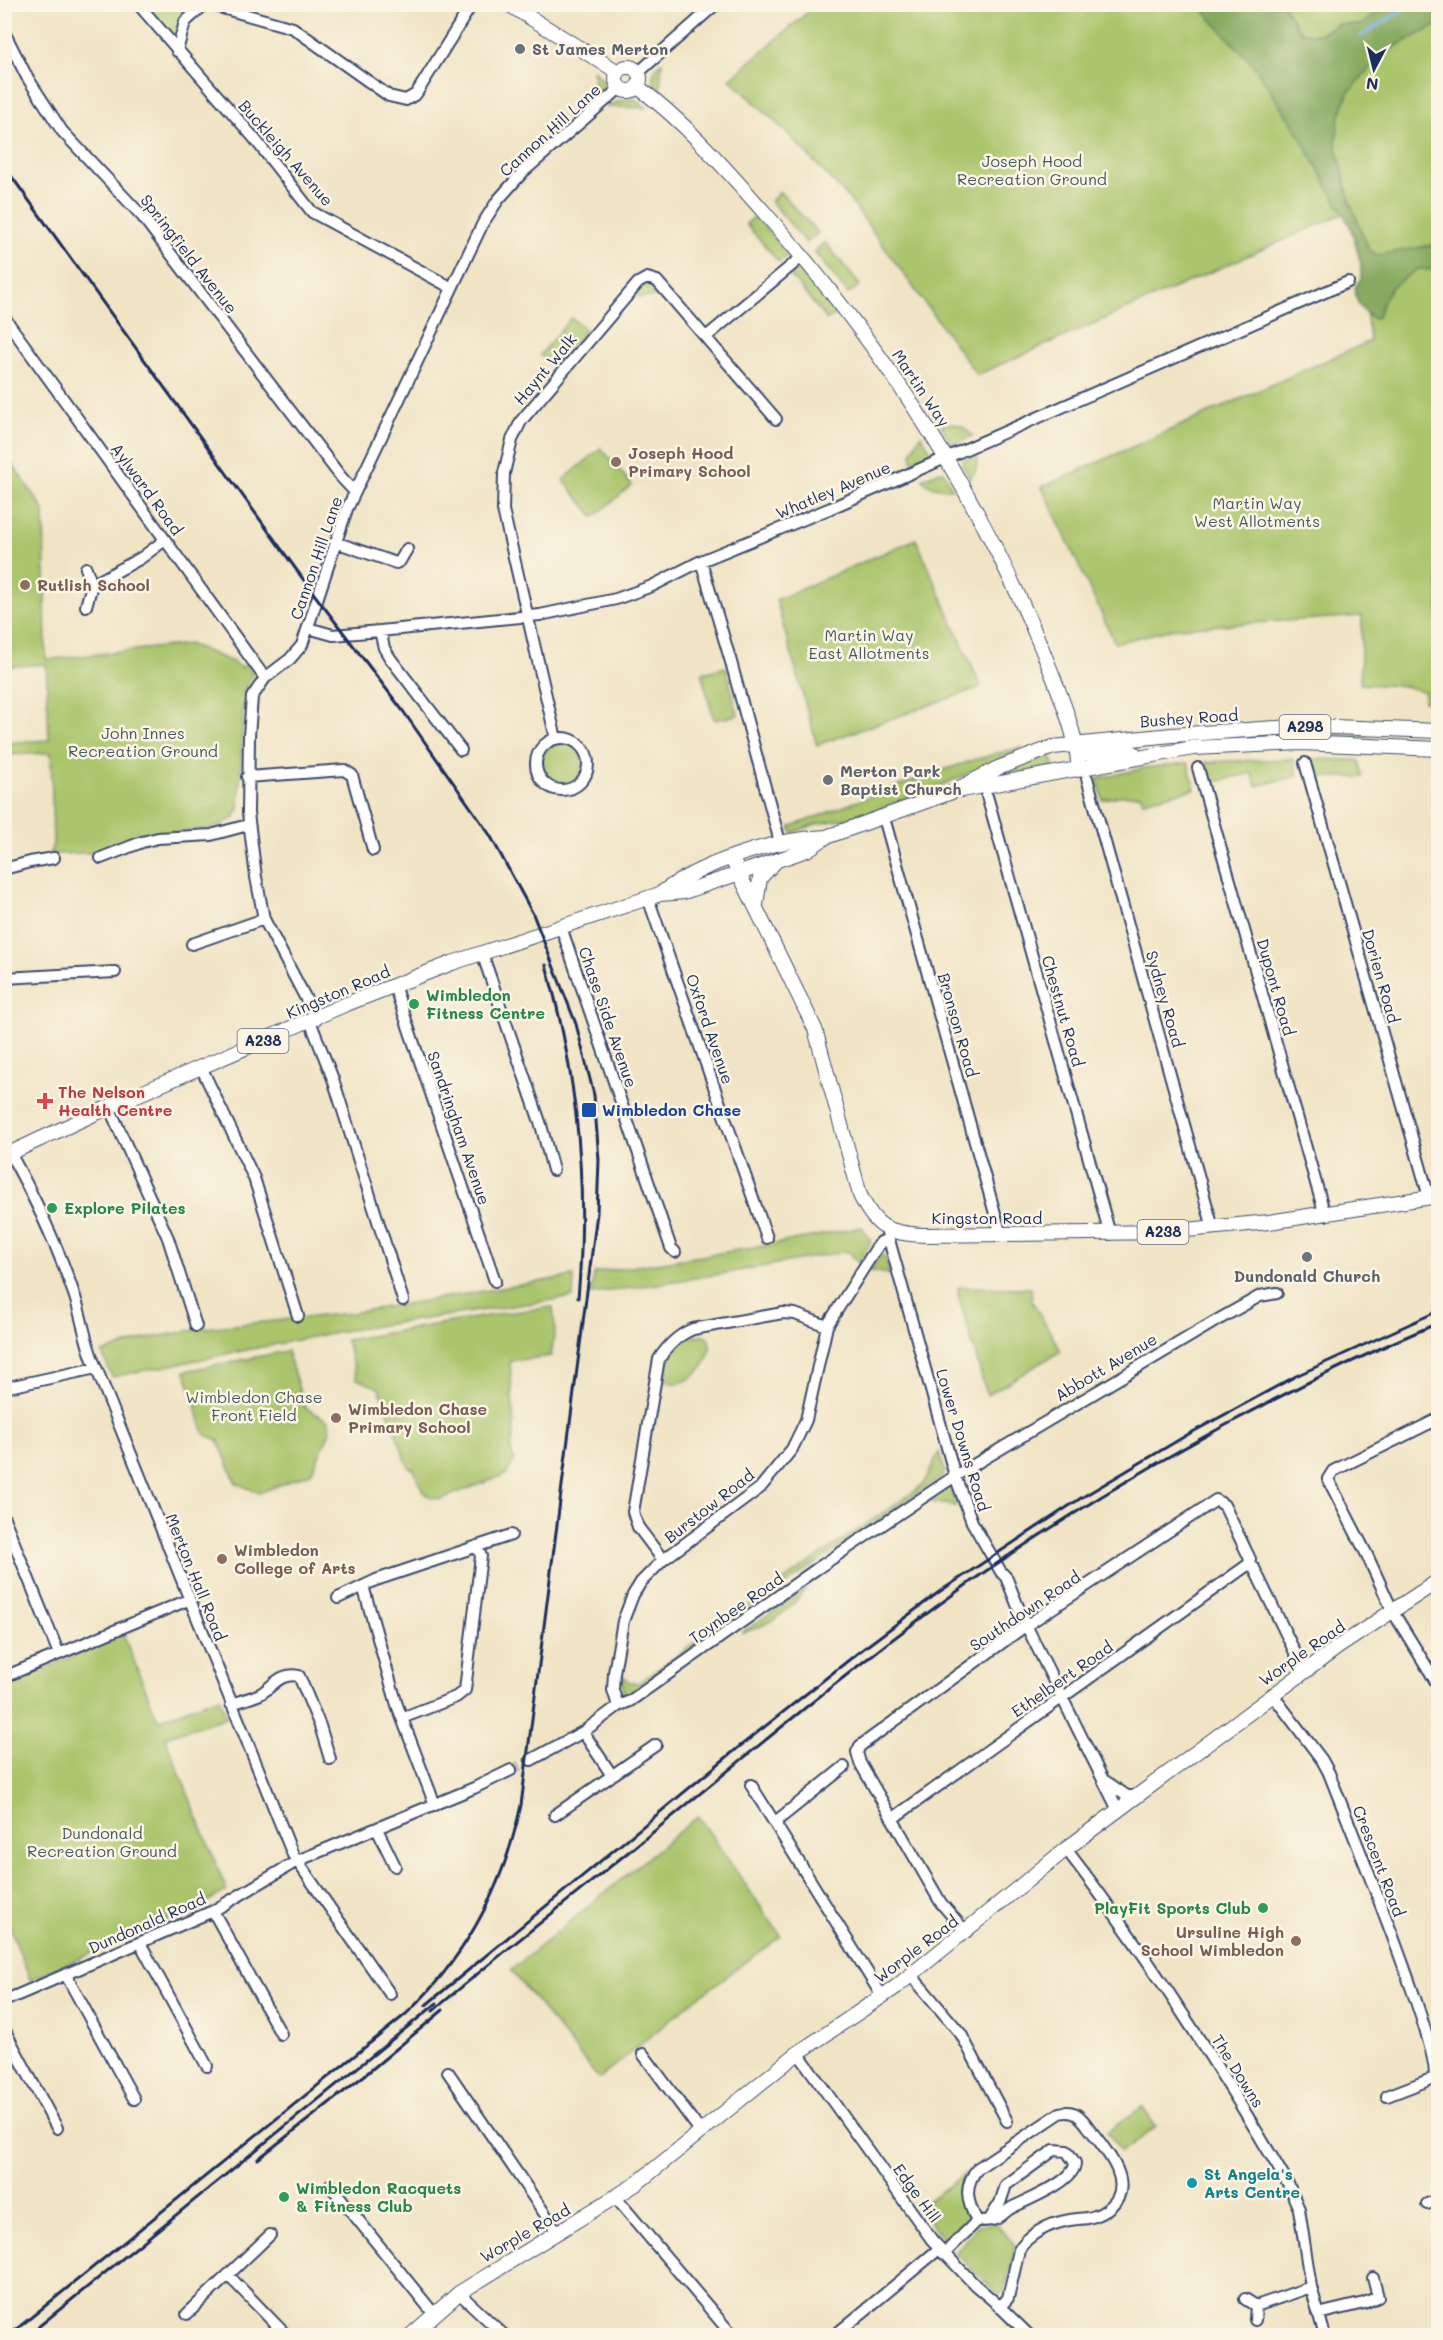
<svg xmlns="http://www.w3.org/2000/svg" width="1443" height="2340" viewBox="0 0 1443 2340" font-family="Mali,sans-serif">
  <rect width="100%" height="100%" fill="#fcf5e5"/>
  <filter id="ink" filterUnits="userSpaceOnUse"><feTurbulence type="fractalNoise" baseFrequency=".0167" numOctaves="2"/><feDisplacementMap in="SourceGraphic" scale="12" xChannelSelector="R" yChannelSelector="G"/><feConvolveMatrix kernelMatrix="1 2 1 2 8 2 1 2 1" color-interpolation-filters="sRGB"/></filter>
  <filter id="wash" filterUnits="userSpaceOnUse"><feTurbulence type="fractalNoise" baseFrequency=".008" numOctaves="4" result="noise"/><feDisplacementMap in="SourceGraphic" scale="24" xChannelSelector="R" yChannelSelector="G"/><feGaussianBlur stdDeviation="1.35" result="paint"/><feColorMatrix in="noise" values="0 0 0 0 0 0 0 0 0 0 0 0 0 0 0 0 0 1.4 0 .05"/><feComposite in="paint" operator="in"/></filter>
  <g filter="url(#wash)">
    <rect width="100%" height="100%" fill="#f0e4c5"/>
    <path fill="#aac56c" stroke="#627a65" stroke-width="1.5" d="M142,5H191L193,8L176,37H172Z
      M816,5H1438V250L1364,266L1345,213L977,375L850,200L790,136L730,79Z
      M662,62L660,91C649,81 651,72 662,62Z
      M593,70L605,82L603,87L594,95Z
      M628,99L636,100L647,108L608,107L613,103Z
      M780,192L818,233L806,243L771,201Z
      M755,216L789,255L779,262L746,224Z
      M825,242L860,285L848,294L814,252Z
      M1438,258V702L1424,701L1425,692L1404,686L1360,684L1362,616L1177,628L1115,643L1042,487L1370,341L1362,280Z
      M799,267L836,314L827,320L790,275Z
      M648,284L655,287L664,297H632L641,287Z
      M571,318L586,330L555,367L540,355Z
      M951,423L962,426L973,436L954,444L949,442L941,425Z
      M921,435L931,451L930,454L912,461V451Z
      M601,448L632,485L594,517L563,480Z
      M4,452L44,510L46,660L189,644L233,662L241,668L247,664L253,672L244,692L239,809L233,819L214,828L142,837L94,853L50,854L53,844L51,753L5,755V743L49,740L46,664L5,667Z
      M978,453L976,470L970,478L962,464L963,460Z
      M940,471L944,472L952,489C939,489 931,488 922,479Z
      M916,539L981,687L817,745L776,600Z
      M726,667L738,715L716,720L713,717L702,675L703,673Z
      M1300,733L1368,734L1360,741L1239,739L1100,750L1154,742Z
      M541 764a21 21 0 1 1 42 0a21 21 0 1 1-42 0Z
      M1022,747V750L942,785L857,817L816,824L792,833L790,827C866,798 943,766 1022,747Z
      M1051,755L1054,767L995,779L994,775Z
      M1293,759L1298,776L1256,786L1252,773L1211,783L1206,762Z
      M1311,759L1359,760L1363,777H1315Z
      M1188,763L1195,789L1143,801L1141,795L1118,796L1103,800L1097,779L1144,768Z
      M862,1227L871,1241L859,1263L847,1251L727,1273L591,1294L594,1273L758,1247Z
      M881,1254L885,1257L890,1274L870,1271Z
      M574,1276L573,1297L342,1331L112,1377L102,1353L145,1339L205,1328L351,1313Z
      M958,1287L1031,1288L1032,1301L1061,1351L987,1395L958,1294Z
      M553,1307L555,1330L551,1356L510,1361L514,1428L511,1450L514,1460L507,1474L441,1499C420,1498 421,1485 413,1468H409L379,1388L357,1379L346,1340L505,1313Z
      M702,1335L707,1336C720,1356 687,1394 665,1380C661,1357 679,1337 702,1335Z
      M287,1351L305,1408L329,1421L330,1432L311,1473L259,1493L236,1483L218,1440L204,1434L185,1371Z
      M939,1452L945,1472L943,1476L812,1566L629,1696L623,1694V1676L630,1682L638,1683L810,1562L915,1491L924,1483Z
      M945,1488L951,1490L956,1506L926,1501Z
      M806,1589C789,1612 769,1626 741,1633Z
      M123,1634L158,1720L219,1697L227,1717L165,1737L227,1891L195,1908L30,1980L10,1927L5,1929V1686Z
      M698,1816L781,1936L693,2001L599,2079L511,1970Z
      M1142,2107L1156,2127L1121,2152L1107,2132Z
      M966,2173L963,2195L973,2219L947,2245L920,2207Z
      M996,2223L1015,2245L1005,2290L999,2295L955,2253L978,2225Z"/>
    <path fill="#87aa60" stroke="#516c5f" stroke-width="1.5" d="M1198,5H1283L1300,31L1310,34H1319L1338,24L1360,25L1389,5H1438V25L1396,46L1369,69L1348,93L1339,118L1336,143L1350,202L1369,250L1377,255L1438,244V270L1418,269L1393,286L1384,298L1378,317L1372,318C1360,309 1347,291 1361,279V264L1351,228L1297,131L1254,66Z"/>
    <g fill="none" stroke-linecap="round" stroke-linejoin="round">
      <path stroke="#7bb6ed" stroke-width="3" d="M1361,36L1413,4"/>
    </g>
  </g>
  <g filter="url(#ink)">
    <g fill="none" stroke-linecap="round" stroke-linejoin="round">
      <path stroke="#c5c0b0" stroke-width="10" stroke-dasharray="10 5" stroke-linecap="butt" d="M511,1770L531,1760"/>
      <g stroke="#3b4a6d" stroke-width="14">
        <path id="minor" d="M138,4L254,138L312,212L452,288
          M208,4L293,28L389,96L406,100L416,94L472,4
          M4,32L27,77L62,131L142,216L341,477L355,492
          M177,51L185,22L205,4
          M639,72L716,4
          M4,317L265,678
          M706,337L803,256
          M335,542L396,563L400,561L407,549
          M701,561L731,662L780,842
          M86,568L92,585L86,606
          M92,585L141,558L165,540
          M308,628L333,635L380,631L540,615L616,599L652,586L701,561L831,508L1348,282
          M380,631L384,648L390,658L461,750
          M536 764a26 26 0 1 1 52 0a26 26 0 1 1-52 0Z
          M556,739L503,510L504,473L512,440L521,421L638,283L647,278L657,281L776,419
          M1305,763L1429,1197
          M1198,768L1325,1215
          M247,777L344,770L352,775L373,850
          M1087,778L1213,1228
          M987,796L1110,1234
          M886,825L1001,1235
          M101,858L142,842L158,838L211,835L248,825
          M4,869L30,862L54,858
          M648,898L767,1238
          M561,927L671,1248L675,1252
          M192,944L264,919
          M482,953L541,1125L553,1170
          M4,978L115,972
          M394,985L495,1281
          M316,1018L264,919L256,877L248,813L249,736L252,697L265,678L290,659L302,645L347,509L483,223L498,200L523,172L620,88
          M310,1021L333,1079L403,1300
          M201,1067L254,1178L298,1316
          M109,1107L168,1238L196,1326
          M5,1150L10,1153C36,1200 58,1247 75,1297C82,1318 85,1340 93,1360L293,1855L390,1994
          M886,1229L955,1476L972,1522L1001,1572L1006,1577L1023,1619L1118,1810
          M4,1388L96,1368
          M1438,1419L1333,1471L1328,1479L1367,1555L1393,1612L1438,1685
          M4,1518L59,1654
          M663,1560L638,1527L633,1512L659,1359C668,1345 678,1335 693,1329L783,1313L795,1314L827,1326
          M363,1586L397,1705L435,1805
          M338,1598L376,1580L511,1535
          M4,1677L188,1600
          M1272,1694L1322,1760L1329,1773C1345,1815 1443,2051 1434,2078L1387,2096
          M231,1704C240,1701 251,1698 260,1694C273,1687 279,1672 299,1676L320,1726L330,1759
          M618,1706L613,1690L614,1673L623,1621L633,1595L641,1582L663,1560L760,1488L792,1449L806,1420L827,1326L875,1250L881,1242L888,1239
          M402,1718L456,1697L465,1690L481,1556L477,1546
          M531,1760L583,1732L618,1706L630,1701L815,1570L955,1476L1214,1322L1260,1296L1277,1293
          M611,1774H614L656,1745
          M1105,1781L1127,1796H1137
          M751,1785L882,1996
          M555,1815L610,1777L611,1774L583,1732
          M892,1819L1249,1564
          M777,1823L779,1819L844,1767
          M377,1829L395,1866
          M1066,1849C1148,1955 1220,2068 1288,2184L1299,2209L1311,2287L1325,2336
          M213,1911L281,2034
          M966,1932L941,1903L860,1763L857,1752L860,1746L1021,1629L1216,1500L1224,1505L1250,1559L1249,1564L1254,1568L1304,1671
          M140,1943L207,2066
          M66,1975L134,2099
          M911,1975L961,2034L1007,2121
          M4,2001L213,1911L297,1861L474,1788L511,1770
          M4,2029L57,2128
          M798,2053L932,2240L975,2285L996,2303L1030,2336
          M643,2054L701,2132
          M448,2072L558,2233
          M330,2185L434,2314
          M616,2198L733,2336
          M1427,2204L1438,2200
          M977,2221C967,2202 963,2186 978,2168L1060,2113C1075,2109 1081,2117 1089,2128C1104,2148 1136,2182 1112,2205C1106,2211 1097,2216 1088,2218C1081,2219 1073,2219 1065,2221C1049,2224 1027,2235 1019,2250L1008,2298L1000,2307
          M944,2254L977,2221C983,2221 990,2221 996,2219C1001,2216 1006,2211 1011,2208C1026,2200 1075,2182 1075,2163L1067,2151L1054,2150L1006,2185L1000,2203L990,2219
          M228,2275L287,2336
          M459,2293L505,2336
          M1245,2299L1256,2306
          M187,2314L270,2235
          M1318,2314L1364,2303L1378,2297L1373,2278
          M1255,2320L1256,2306L1311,2287
          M834,2336L939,2249"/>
      </g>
      <g stroke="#3b4a6d" stroke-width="16">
        <path id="major" d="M508,4L618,72
          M616 79a12 12 0 1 1 24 0a12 12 0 1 1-24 0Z
          M638,87C685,122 725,168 763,211C882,345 973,484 1042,649C1054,679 1080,739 1078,770
          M1077,749L1086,753H1134
          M962,790L1193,748L1301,743L1438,749
          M732,859L815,1029L860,1195C876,1229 888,1233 924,1235L1166,1232L1269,1222L1438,1196
          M660,894C701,863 774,839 826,837
          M756,905L760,878L775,862
          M4,1156L109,1107L344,1005L452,963L660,894L684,892L807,850L826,837L952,792L998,768L1053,747L1172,735L1307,726L1438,731
          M410,2336L459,2293L636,2184L798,2053L896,1987L1066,1849L1137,1796L1338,1647L1438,1581"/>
      </g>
      <use href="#minor" stroke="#fff" stroke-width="10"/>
      <use href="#major" stroke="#fff" stroke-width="14"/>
      <path stroke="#1b2f5e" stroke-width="3" d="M4,166L311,590L403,711L490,835L533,914L576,1024L594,1095L599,1160L597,1213L521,1805C504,1885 466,1957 406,2014L8,2336
        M546,965C577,1073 588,1187 578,1298
        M426,2005L739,1747L859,1652L939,1592L1081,1498L1187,1435L1296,1376L1438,1311
        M433,2011C505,1950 579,1892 652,1833C762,1743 870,1652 986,1571C1128,1474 1280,1390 1438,1323
        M258,2159L365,2075L443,2010
        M27,2336L437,2003"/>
    </g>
  </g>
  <g fill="#6b7280" stroke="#fcf5e5" stroke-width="2">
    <circle cx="520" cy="49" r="6"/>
    <circle cx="828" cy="780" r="6"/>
    <circle cx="1307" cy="1257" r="6"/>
  </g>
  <g fill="#8d6e63" stroke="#fcf5e5" stroke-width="2">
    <circle cx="616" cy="462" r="6"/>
    <circle cx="25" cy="585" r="6"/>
    <circle cx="336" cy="1418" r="6"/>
    <circle cx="222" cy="1559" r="6"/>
    <circle cx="1296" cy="1941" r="6"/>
  </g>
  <g fill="#2e9e5b" stroke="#fcf5e5" stroke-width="2">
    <circle cx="414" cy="1004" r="6"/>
    <circle cx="52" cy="1208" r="6"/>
    <circle cx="1263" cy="1908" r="6"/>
    <circle cx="284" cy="2197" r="6"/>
  </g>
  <path fill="#e0444e" stroke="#fcf5e5" stroke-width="2" d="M42 1092h6v6h6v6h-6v6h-6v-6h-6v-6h6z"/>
  <rect fill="#1a4fb4" stroke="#fcf5e5" stroke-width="2" x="581" y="1102" width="16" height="16" rx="3"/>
  <circle fill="#0f9aa8" stroke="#fcf5e5" stroke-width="2" cx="1192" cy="2183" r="6"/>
  <g text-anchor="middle" stroke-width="5" stroke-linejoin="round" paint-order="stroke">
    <g fill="#fcf5e5" stroke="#5e6a86" stroke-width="1.5">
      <rect x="1279.5" y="715" width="51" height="24" rx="4.5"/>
      <rect x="237.5" y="1029" width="51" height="24" rx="4.5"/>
      <rect x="1137.5" y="1220" width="51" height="24" rx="4.5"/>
    </g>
    <g font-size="15" font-weight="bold" fill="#1b2f5e">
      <text x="1305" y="732">A298</text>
      <text x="263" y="1046">A238</text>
      <text x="1163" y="1237">A238</text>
    </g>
    <g font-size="16" font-weight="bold" fill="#5b616d" stroke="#fcf5e5" text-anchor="start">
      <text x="532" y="55">St James Merton</text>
      <text x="840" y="777">Merton Park<tspan x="840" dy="18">Baptist Church</tspan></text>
      <text x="1307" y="1282" text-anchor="middle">Dundonald Church</text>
    </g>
    <g font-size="16" fill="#1b2f5e" stroke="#fcf5e5">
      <text transform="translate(550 130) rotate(-42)" y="6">Cannon Hill Lane</text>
      <text transform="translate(286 153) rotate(49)" y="6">Buckleigh Avenue</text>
      <text transform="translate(189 254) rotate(52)" y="6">Springfield Avenue</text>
      <text transform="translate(545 369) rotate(-50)" y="6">Haynt Walk</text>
      <text transform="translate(921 388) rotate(56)" y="6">Martin Way</text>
      <text transform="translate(147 489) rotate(54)" y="6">Aylward Road</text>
      <text transform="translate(833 490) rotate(-23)" y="6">Whatley Avenue</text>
      <text transform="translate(316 558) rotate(-71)" y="6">Cannon Hill Lane</text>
      <text transform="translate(1189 718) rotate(-4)" y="6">Bushey Road</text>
      <text transform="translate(1381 976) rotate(74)" y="6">Dorien Road</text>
      <text transform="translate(1276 987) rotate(74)" y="6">Dupont Road</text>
      <text transform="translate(338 992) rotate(-23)" y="6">Kingston Road</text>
      <text transform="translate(1165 999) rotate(74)" y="6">Sydney Road</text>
      <text transform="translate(1063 1011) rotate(74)" y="6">Chestnut Road</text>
      <text transform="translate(608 1017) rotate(71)" y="6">Chase Side Avenue</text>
      <text transform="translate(958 1025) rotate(74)" y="6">Bronson Road</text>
      <text transform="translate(710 1029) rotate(71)" y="6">Oxford Avenue</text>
      <text transform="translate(459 1128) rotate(71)" y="6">Sandringham Avenue</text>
      <text x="987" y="1224">Kingston Road</text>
      <text transform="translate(1106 1367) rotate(-31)" y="6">Abbott Avenue</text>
      <text transform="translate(963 1440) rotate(73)" y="6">Lower Downs Road</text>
      <text transform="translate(709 1506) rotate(-38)" y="6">Burstow Road</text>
      <text transform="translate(196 1577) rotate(68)" y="6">Merton Hall Road</text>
      <text transform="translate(736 1608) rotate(-35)" y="6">Toynbee Road</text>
      <text transform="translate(1025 1611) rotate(-34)" y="6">Southdown Road</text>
      <text transform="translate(1302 1653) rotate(-35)" y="6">Worple Road</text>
      <text transform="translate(1062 1679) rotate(-35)" y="6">Ethelbert Road</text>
      <text transform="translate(1379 1861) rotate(69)" y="6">Crescent Road</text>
      <text transform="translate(147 1923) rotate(-24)" y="6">Dundonald Road</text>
      <text transform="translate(916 1949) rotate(-37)" y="6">Worple Road</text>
      <text transform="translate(1238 2071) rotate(58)" y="6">The Downs</text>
      <text transform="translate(917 2193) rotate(54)" y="6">Edge Hill</text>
      <text transform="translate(525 2233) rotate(-30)" y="6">Worple Road</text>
    </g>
    <g font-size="16" fill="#465c62" stroke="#fcf5e5">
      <text x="1032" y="167">Joseph Hood<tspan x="1032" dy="18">Recreation Ground</tspan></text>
      <text x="1257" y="509">Martin Way<tspan x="1257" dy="18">West Allotments</tspan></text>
      <text x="869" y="641">Martin Way<tspan x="869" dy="18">East Allotments</tspan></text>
      <text x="143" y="739">John Innes<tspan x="143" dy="18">Recreation Ground</tspan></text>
      <text x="254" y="1403">Wimbledon Chase<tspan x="254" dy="18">Front Field</tspan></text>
      <text x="102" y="1839">Dundonald<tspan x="102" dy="18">Recreation Ground</tspan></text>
    </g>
    <g font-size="16" font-weight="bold" fill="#785e54" stroke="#fcf5e5" text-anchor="start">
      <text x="628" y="459">Joseph Hood<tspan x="628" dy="18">Primary School</tspan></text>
      <text x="37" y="591">Rutlish School</text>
      <text x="348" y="1415">Wimbledon Chase<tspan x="348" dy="18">Primary School</tspan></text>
      <text x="234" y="1556">Wimbledon<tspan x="234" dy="18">College of Arts</tspan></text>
      <text x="1284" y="1938" text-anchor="end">Ursuline High<tspan x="1284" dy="18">School Wimbledon</tspan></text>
    </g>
    <g font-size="16" font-weight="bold" fill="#27864d" stroke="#fcf5e5" text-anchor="start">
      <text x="426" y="1001">Wimbledon<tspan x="426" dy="18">Fitness Centre</tspan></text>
      <text x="64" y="1214">Explore Pilates</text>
      <text x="1251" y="1914" text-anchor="end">PlayFit Sports Club</text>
      <text x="296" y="2194">Wimbledon Racquets<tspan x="296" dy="18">&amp; Fitness Club</tspan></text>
    </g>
    <g font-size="16" font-weight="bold" fill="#be3a42" stroke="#fcf5e5" text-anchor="start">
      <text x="58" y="1098">The Nelson<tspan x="58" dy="18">Health Centre</tspan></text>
    </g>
    <g font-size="16" font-weight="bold" fill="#164399" stroke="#fcf5e5" text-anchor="start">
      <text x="602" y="1116">Wimbledon Chase</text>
    </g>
    <g font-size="16" font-weight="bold" fill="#0d838f" stroke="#fcf5e5" text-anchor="start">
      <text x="1204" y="2180">St Angela's<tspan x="1204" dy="18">Arts Centre</tspan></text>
    </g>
  </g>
  <rect width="1443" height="2340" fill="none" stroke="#fcf5e5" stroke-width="24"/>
  <g transform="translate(1374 69) rotate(187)" stroke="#fcf5e5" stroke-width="4.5" paint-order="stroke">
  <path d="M0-4.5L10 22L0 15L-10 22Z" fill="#1b2f5e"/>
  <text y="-9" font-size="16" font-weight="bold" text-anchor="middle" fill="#1b2f5e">N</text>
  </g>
</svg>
